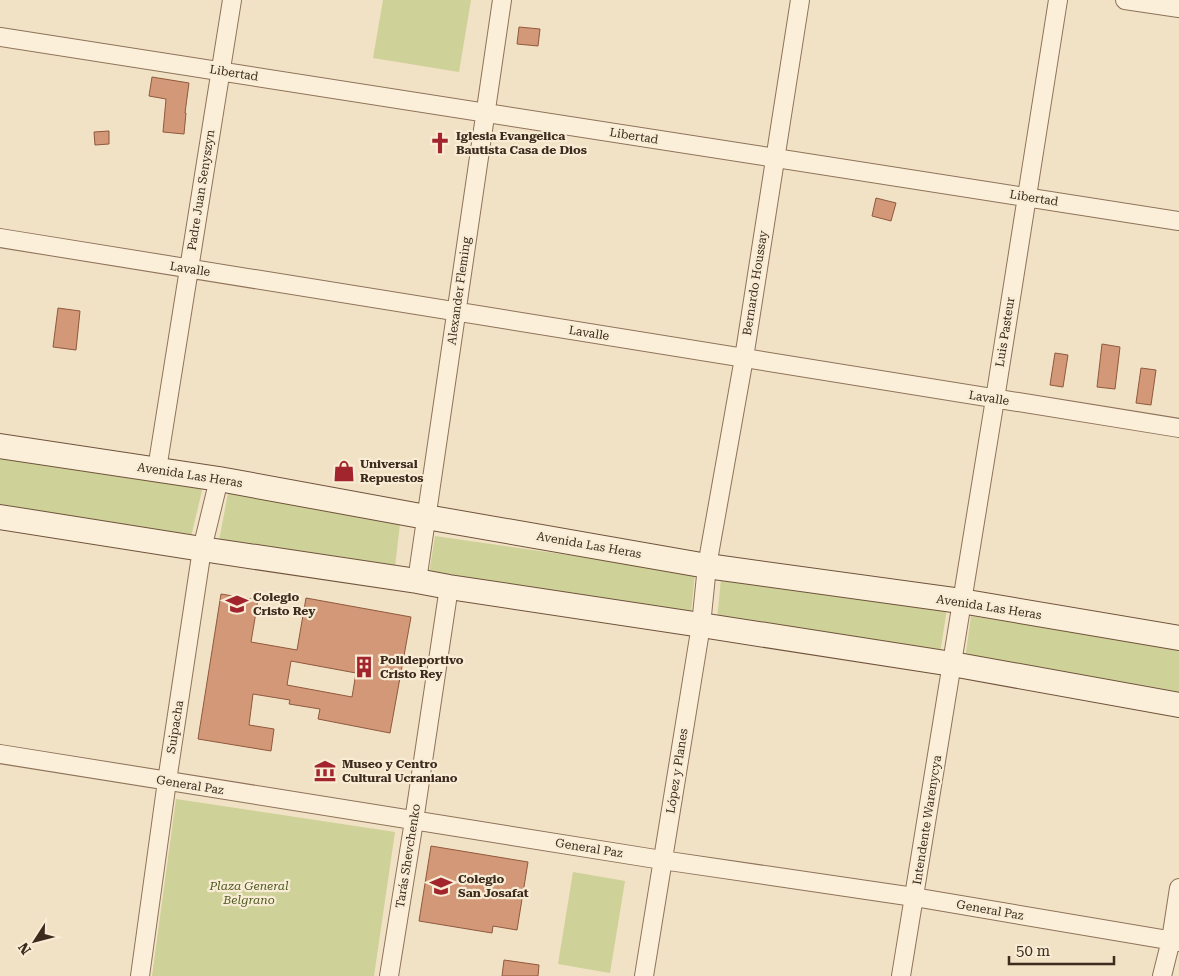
<svg xmlns="http://www.w3.org/2000/svg" width="1179" height="976" viewBox="0 0 1179 976" font-family="'Roboto Serif',serif">
  <rect width="100%" height="100%" fill="#f1e1c5"/>
  <path fill="#ced198" d="M383,0H471L459,72L373,58Z
    M0,457L203,486L191,537L0,504Z
    M228,493L400,524L395,567L219,541Z
    M435,536L695,573L691,613L429,574Z
    M721,579L947,608L940,654L717,620Z
    M971,616L1179,648V693L965,659Z
    M176,799L395,832L374,976H152Z
    M573,872L625,881L610,973L558,964Z"/>
  <path fill="#d29878" stroke="#8f593d" fill-rule="evenodd" d="M519,27L540,29L538,46L517,44Z
    M152,77L189,83L185,113H186L184,134L163,132L166,99L149,96Z
    M109,131V144L95,145L94,132Z
    M876,198L896,203L891,221L872,216Z
    M58,308L80,311L76,350L53,347Z
    M1102,344L1120,347L1115,389L1097,387Z
    M1055,353L1068,355L1063,387L1050,385Z
    M1141,368L1156,370L1151,405L1136,403Z
    M221,594L258,600L251,642L297,650L306,598L411,617L390,733L318,719L320,709L289,704L290,700L253,694L249,725L274,729L271,751L198,739ZM291,661L356,673L352,697L287,685Z
    M431,846L528,862L517,930L493,926L492,933L419,921Z
    M504,960L539,965L538,976H502Z"/>
  <g fill="none" stroke-linecap="round" stroke-linejoin="round">
    <g stroke="#8e7259" stroke-width="20">
      <path id="street" d="M1125,0L1179,8
        M0,37L1179,221
        M0,238L1179,428
        M157,469L232,0
        M417,581L502,0
        M0,754L662,860L914,897L1179,942
        M140,976L167,781L202,549L219,479
        M389,976L414,821L449,587
        M644,976L701,625L707,566L744,358L800,0
        M901,976L995,399L1058,0
        M1162,976L1171,940L1179,888"/>
    </g>
    <g stroke="#70533c" stroke-width="26">
      <path id="secondary" d="M0,446L219,479L426,517L707,566L961,601L1179,638
        M0,517L202,549L417,581L449,587L701,625L952,664L1179,705"/>
    </g>
    <use href="#street" stroke="#fbefd9" stroke-width="18"/>
    <use href="#secondary" stroke="#fbefd9" stroke-width="24"/>
  </g>
  <defs>
    <g id="church-bare" transform="scale(1.725)"><path d="M-1.2-6h2.4v3.5h3.3v2.4h-3.3V6h-2.4V-.1h-3.3v-2.4h3.3Z" fill="#a2252d" stroke="#f8ecd5" stroke-width="2.5" paint-order="stroke"/></g>
    <g id="shop-bare" transform="scale(1.725)"><path d="M-5-2.5h2.3a2.7 3.5 0 0 1 5.4 0H5L5.5 6h-11ZM-1.5-2.5h3a1.5 2.3 0 0 0-3 0Z" fill="#a2252d" stroke="#f8ecd5" stroke-width="2.5" paint-order="stroke"/></g>
    <g id="school-bare" transform="scale(1.725)"><path d="M0-5L7-2L0 1L-7-2ZM-4 1L0 2.5L4 1V4Q0 6-4 4Z" fill="#a2252d" stroke="#f8ecd5" stroke-width="2.5" paint-order="stroke"/></g>
    <g id="building-bare" transform="scale(1.725)"><path d="M-4-6H4V6H1V3H-1V6H-4ZM-2.5-4.3h1.7v1.8h-1.7ZM.8-4.3h1.7v1.8H.8ZM-2.5-1h1.7V.8h-1.7ZM.8-1h1.7V.8H.8Z" fill="#a2252d" stroke="#f8ecd5" stroke-width="2.5" paint-order="stroke"/></g>
    <g id="museum-bare" transform="scale(1.725)"><path d="M0-6L6-3V-2H-6V-3ZM-5-1h2V3h-2ZM-1-1h2V3h-2ZM3-1h2V3H3ZM-6 4H6V6H-6Z" fill="#a2252d" stroke="#f8ecd5" stroke-width="2.5" paint-order="stroke"/></g>
  </defs>
  <g fill-rule="evenodd">
    <use href="#church-bare" x="440" y="143"/>
    <use href="#shop-bare" x="344" y="471"/>
    <use href="#school-bare" x="237" y="604"/>
    <use href="#building-bare" x="364" y="667"/>
    <use href="#museum-bare" x="325" y="771"/>
    <use href="#school-bare" x="441" y="886"/>
  </g>
  <g text-anchor="middle" stroke-width="4.5" stroke-linejoin="round" paint-order="stroke">
    <g font-size="12" fill="#3d2b1e" stroke="#f8ecd5">
      <text transform="translate(234 73) rotate(9)" y="4">Libertad</text>
      <text transform="translate(634 136) rotate(9)" y="4">Libertad</text>
      <text transform="translate(201 190) rotate(-81)" y="4">Padre Juan Senyszyn</text>
      <text transform="translate(1034 198) rotate(9)" y="4">Libertad</text>
      <text transform="translate(190 269) rotate(9)" y="4">Lavalle</text>
      <text transform="translate(755 283) rotate(-81)" y="4">Bernardo Houssay</text>
      <text transform="translate(459 291) rotate(-82)" y="4">Alexander Fleming</text>
      <text transform="translate(1005 332) rotate(-81)" y="4">Luis Pasteur</text>
      <text transform="translate(589 333) rotate(9)" y="4">Lavalle</text>
      <text transform="translate(989 398) rotate(9)" y="4">Lavalle</text>
      <text transform="translate(190 475) rotate(9)" y="4">Avenida Las Heras</text>
      <text transform="translate(589 545) rotate(10)" y="4">Avenida Las Heras</text>
      <text transform="translate(989 607) rotate(9)" y="4">Avenida Las Heras</text>
      <text transform="translate(175 727) rotate(-81)" y="4">Suipacha</text>
      <text transform="translate(677 771) rotate(-81)" y="4">López y Planes</text>
      <text transform="translate(190 785) rotate(9)" y="4">General Paz</text>
      <text transform="translate(927 820) rotate(-81)" y="4">Intendente Warenycya</text>
      <text transform="translate(589 848) rotate(9)" y="4">General Paz</text>
      <text transform="translate(408 856) rotate(-81)" y="4">Tarás Shevchenko</text>
      <text transform="translate(990 910) rotate(10)" y="4">General Paz</text>
    </g>
    <g font-size="12" font-weight="bold" fill="#3d2b1e" stroke="#f8ecd5" text-anchor="start">
      <text x="456" y="140">Iglesia Evangelica<tspan x="456" dy="14">Bautista Casa de Dios</tspan></text>
      <text x="360" y="468">Universal<tspan x="360" dy="14">Repuestos</tspan></text>
      <text x="253" y="601">Colegio<tspan x="253" dy="14">Cristo Rey</tspan></text>
      <text x="380" y="664">Polideportivo<tspan x="380" dy="14">Cristo Rey</tspan></text>
      <text x="342" y="768">Museo y Centro<tspan x="342" dy="14">Cultural Ucraniano</tspan></text>
      <text x="458" y="883">Colegio<tspan x="458" dy="14">San Josafat</tspan></text>
    </g>
    <g font-size="12" font-style="italic" fill="#505b23" stroke="#f8ecd5">
      <text x="249" y="890">Plaza General<tspan x="249" dy="14">Belgrano</tspan></text>
    </g>
  </g>
  <g transform="translate(35 941) rotate(234)" stroke="#f8ecd5" stroke-width="4" paint-order="stroke">
  <path d="M0-4L9 19L0 12L-9 19Z" fill="#3d2b1e"/>
  <text y="-8" font-size="14" font-weight="bold" text-anchor="middle" fill="#3d2b1e">N</text>
  </g>
  <path d="M1009 956v8h105v-8" fill="none" stroke="#3d2b1e" stroke-width="2.5"/>
  <text x="1016" y="956" font-size="15" fill="#3d2b1e" stroke="#f8ecd5" stroke-width="4" paint-order="stroke">50 m</text>
</svg>
